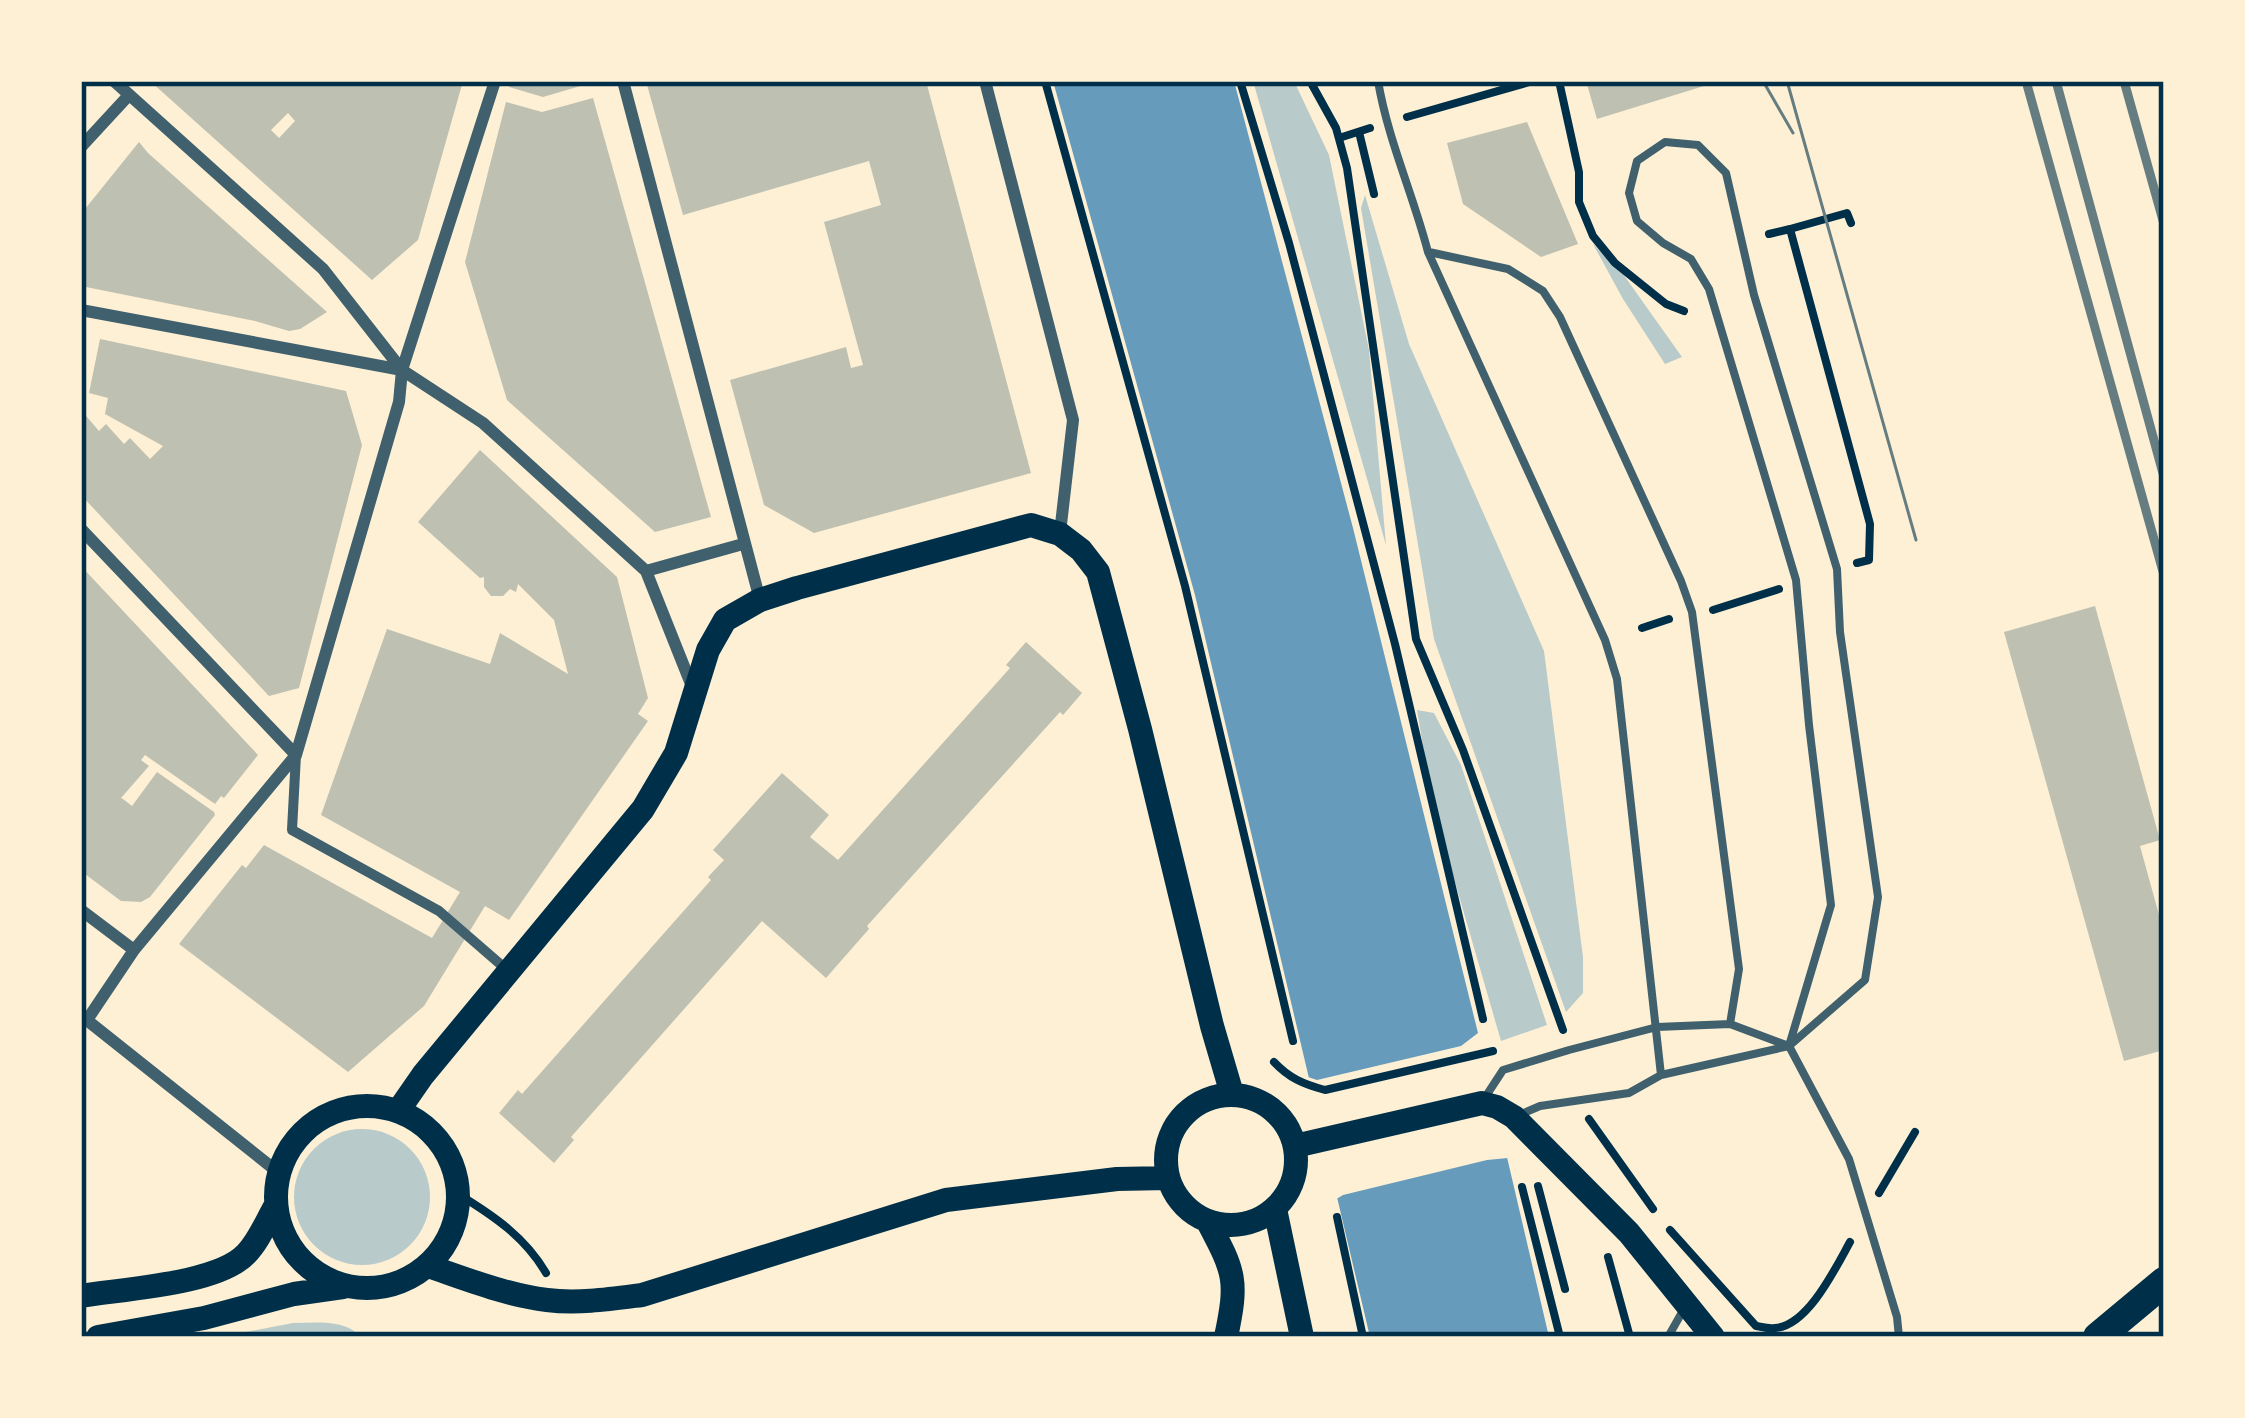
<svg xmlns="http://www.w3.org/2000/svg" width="2245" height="1418" viewBox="0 0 2245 1418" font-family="'Titillium Web',sans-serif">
  <rect width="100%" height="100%" fill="#fdf0d5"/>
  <path fill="#b9caca" d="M1253,81H1294L1329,155L1369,350L1386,545Z
    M1365,195L1409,344L1544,651L1583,957V993L1566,1012L1434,639L1361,208Z
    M1593,244L1623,274L1682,357L1665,364L1623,299Z
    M1417,710L1434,713L1461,765L1547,1025L1501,1041L1433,806Z
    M294 1197a68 68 0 1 1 136 0a68 68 0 1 1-136 0Z
    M293,1323C317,1323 344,1319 361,1337H220Z"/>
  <path fill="#669bbc" d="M1053,81H1234L1353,528L1478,1033L1549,1337H1370L1195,595Z"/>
  <path fill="#fdf0d5" d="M1481,1021L1515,1162L1508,1158L1487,1160L1343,1195L1333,1201L1302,1075L1317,1080L1461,1046L1478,1033Z"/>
  <path fill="#bec0b2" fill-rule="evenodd" d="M150,81H463L418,240L372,280ZM288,113L295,121L279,138L271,130Z
    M511,81H594V82L543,97L509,87Z
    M646,81H926L1031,473L814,533L764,505L730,380L846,347L851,368L863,365L824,222L881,205L869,161L683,215Z
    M1586,81H1717V82L1597,119Z
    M593,98L711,517L655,532L507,400L465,262L506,102L542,112Z
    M1527,122L1578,244L1541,257L1463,204L1447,143Z
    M139,142L148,153L327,312L300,329L289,331L255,321L81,286V214Z
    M100,339L346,391L362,445L299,688L269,696L81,495V410L99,431L106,424L124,444L130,438L150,459L163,446L105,414L108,398L89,393Z
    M480,450L617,577L648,698L638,714L648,721L509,920L485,906L424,1006L348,1072L179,944L242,865L246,868L264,845L432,938L460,892L321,815L387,629L490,664L500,633L568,674L554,620L518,584L516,592L510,589L503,596H491L484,587V577L480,578L418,522Z
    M81,566L258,755L224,798L221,796L215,804L145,755L141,760L149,766L121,798L123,799L132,806L157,772L214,812L215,815L150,897L141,902L121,901L81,871Z
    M2095,606L2160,840L2140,846L2164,933V1050L2124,1061L2004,632Z
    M1026,642L1082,693L1063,715L1060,712L867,926L869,929L826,978L762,921L571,1137L574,1140L554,1163L499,1113L518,1090L522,1094L711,880L708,877L724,860L713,850L782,773L829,815L810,837L838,860L1010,668L1006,665Z"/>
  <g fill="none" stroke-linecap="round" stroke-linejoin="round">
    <path stroke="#003049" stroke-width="8" d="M1045,81L1185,586L1293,1041
      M1240,81L1289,243L1395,644L1483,1019
      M1310,81L1336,128L1347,168L1416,639L1463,750L1563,1030
      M1559,81L1579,172V202L1593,236L1615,263L1666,304L1684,311
      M1407,117L1533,81
      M1359,132L1374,194
      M1339,138L1370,128
      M1790,229L1847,213L1851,223
      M1769,234L1790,229L1870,524L1869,560L1857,563
      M1713,610L1779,589
      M1642,628L1669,619
      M1274,1062C1289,1078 1303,1084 1325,1090L1493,1051
      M1589,1119L1653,1209
      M1538,1186L1565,1289
      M1522,1187L1560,1337
      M1879,1193L1915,1132
      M458,1194C494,1216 525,1237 546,1273
      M1337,1217L1363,1337
      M1670,1230L1756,1326C1762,1327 1769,1329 1775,1328C1808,1326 1836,1267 1850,1242
      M1608,1257L1630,1337"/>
    <path stroke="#3f606c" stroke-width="8" d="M1378,81C1388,140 1413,194 1428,252L1605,640L1617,679L1661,1075
      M1429,252L1508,269L1543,291L1560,317L1681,581L1692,612L1739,969L1730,1024
      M1486,1096L1503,1070L1569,1050L1657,1027L1730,1024L1789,1046L1849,1159L1897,1317L1899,1337
      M1519,1115L1540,1106L1629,1093L1661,1075L1789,1046L1865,980L1878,897L1840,632L1837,569L1754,295L1726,173L1698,145L1665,142L1637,161L1629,193L1637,221L1663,243L1691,259L1709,289L1796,580L1809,725L1831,905L1789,1046
      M1668,1337L1685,1307"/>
    <path stroke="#3f606c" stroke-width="10" d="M296,755L292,830L439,911L507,970"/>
    <path stroke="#3f606c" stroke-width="12" d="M114,81L323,269L402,370L483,423L646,571L693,689
      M623,81L760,600
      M985,81L1073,420L1060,533
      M81,147L129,95
      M81,310L402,370
      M81,529L296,755
      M646,571L743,544
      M81,910L134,950
      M83,1017L279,1173
      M87,1020L134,950L296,755L399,402L402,370L495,81"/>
    <path stroke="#003049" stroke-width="24" d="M1166 1160a65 65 0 1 1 130 0a65 65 0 1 1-130 0Z
      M276 1197a91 91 0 1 1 182 0a91 91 0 1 1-182 0Z
      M398,1111L423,1075L643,809L676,753L708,650L725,620L760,600L797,588L1031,525L1060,534L1081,550L1098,572L1140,729L1212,1026L1232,1094
      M1295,1146L1482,1103L1497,1107L1514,1117L1629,1233L1713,1337
      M1275,1209L1302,1337
      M1208,1222C1235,1273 1238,1280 1226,1337
      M428,1266C466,1279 506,1295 547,1300C578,1304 611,1299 642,1295L946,1200L1117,1179L1168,1178
      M81,1296C123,1289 218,1284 246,1254C259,1241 267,1220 276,1205
      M98,1337L204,1318L294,1294L343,1287"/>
    <path stroke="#003049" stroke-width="30" d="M2098,1337L2164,1282"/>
    <path stroke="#657d81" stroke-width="3" d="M1763,81L1793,133
      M1787,81L1916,540"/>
    <path stroke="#657d81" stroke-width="9" d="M2026,81L2164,575
      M2056,81L2164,477
      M2124,81L2164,224"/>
  </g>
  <rect width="2245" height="1418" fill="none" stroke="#fdf0d5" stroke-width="168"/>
  <rect x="84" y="84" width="2077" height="1250" fill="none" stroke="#003049" stroke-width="4.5"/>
</svg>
